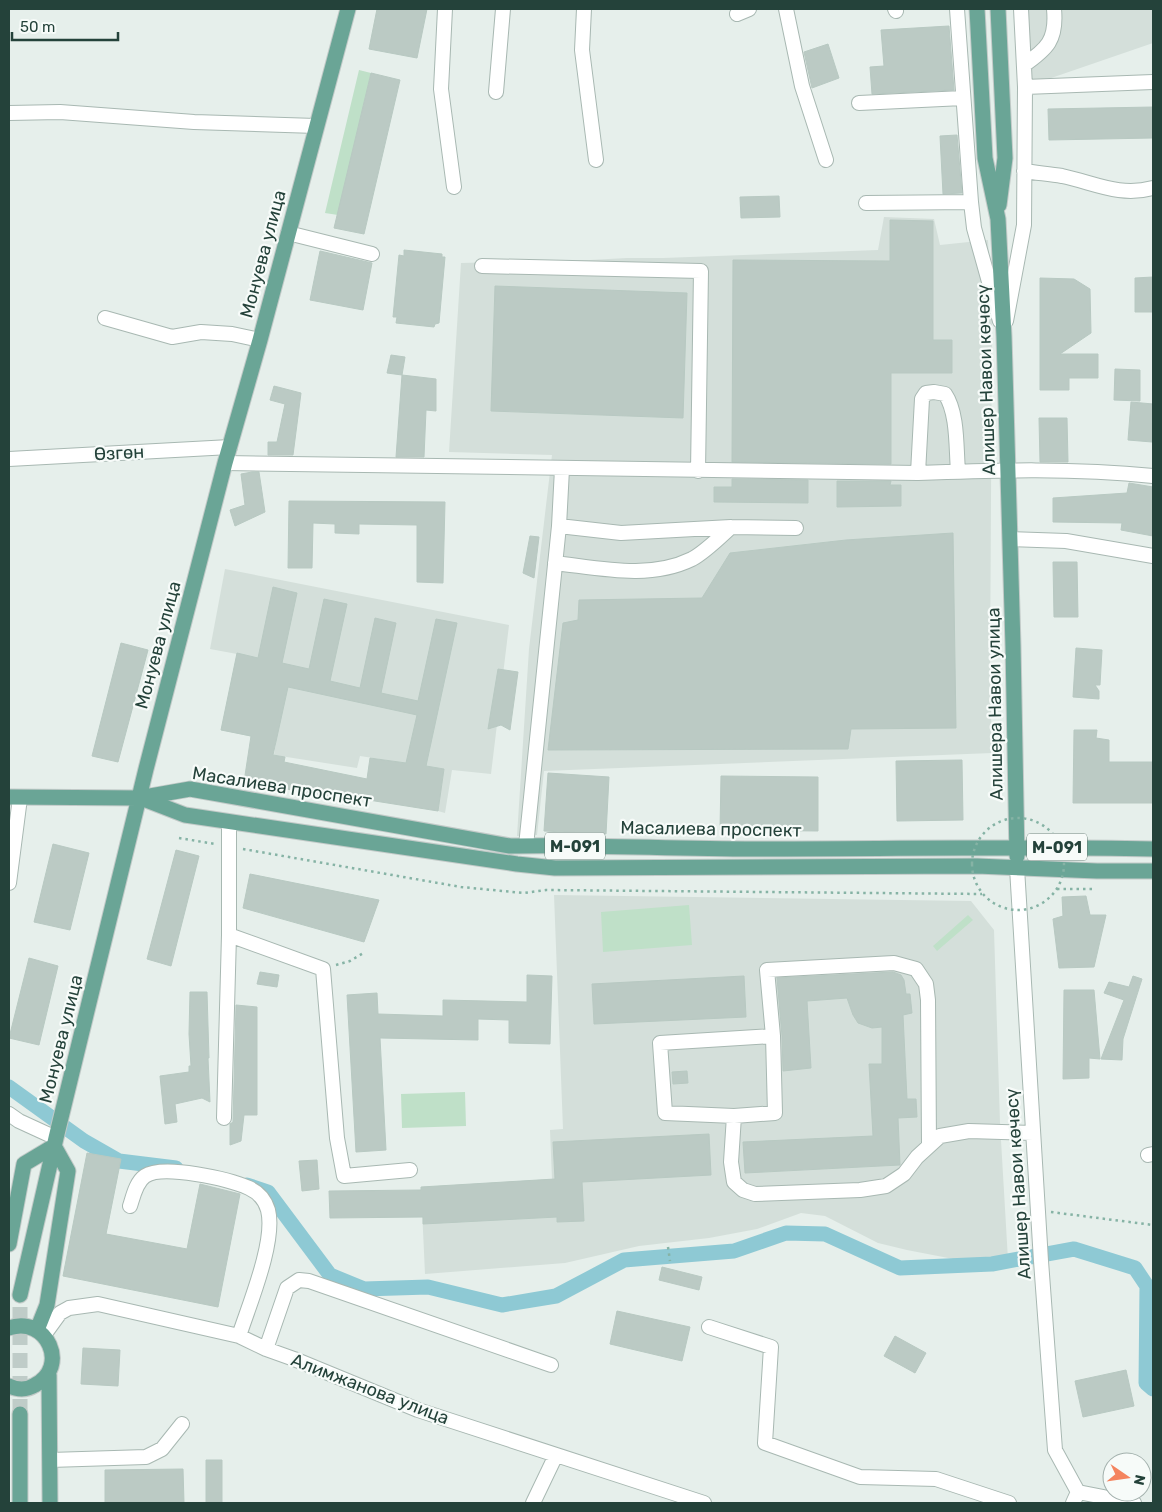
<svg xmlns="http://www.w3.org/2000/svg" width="1162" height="1512" viewBox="0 0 1162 1512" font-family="Rubik,sans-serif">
  <rect width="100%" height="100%" fill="#e6efeb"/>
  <path fill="#d4dfda" d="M1021,9H1153V43L1025,87Z
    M884,217L934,219L940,245L988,240L992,325L990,673L992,753L544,771L537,835L517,836L529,649L552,455L449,452L461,263L590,260L627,258H663L878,250Z
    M225,569L509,625L491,774L452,770L445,813L438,811L444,769L360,756L357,768L274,755L276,742L221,730L237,654L210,649Z
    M554,895L971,901L994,930L1000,1123L1008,1260L974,1263L907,1250L878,1243L825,1216L801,1213L757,1229L709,1238L639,1246L565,1263L425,1274L421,1187L552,1179L550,1130L563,1129Z"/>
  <path fill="#bfe0c8" d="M359,70L371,73L338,215L325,213Z
    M689,905L692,945L603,952L601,912Z
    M968,915L973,920L937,951L933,946Z
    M465,1092L466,1126L402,1128L401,1094Z"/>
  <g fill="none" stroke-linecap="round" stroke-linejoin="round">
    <path stroke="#8ec9d4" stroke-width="15" d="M9,1087L84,1141L119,1161L176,1168
      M247,1185L268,1192L330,1275L364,1289L428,1287L502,1305L556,1296L624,1260L734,1251L786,1233L825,1234L900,1268L992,1264L1074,1249L1135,1268L1147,1286L1146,1383L1153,1389"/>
  </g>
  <path fill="#bbcac4" stroke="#b8c9c2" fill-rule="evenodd" d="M377,9H427L417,58L369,49Z
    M949,26L954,90L872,94L870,67L884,66L881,30Z
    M828,44L839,78L812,88L804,52Z
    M371,73L400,80L364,234L334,228Z
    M1153,107V138L1049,140L1048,109Z
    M957,135L962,193L943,194L940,136Z
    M779,196L780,217L741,218L740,197Z
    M890,220L933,221V340H952V373H891V464L732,462L733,260L890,261Z
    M404,250L442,254V257H445L439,323L435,324L434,327L396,323L397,317H393L399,255L404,256Z
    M320,251L372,263L363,310L310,300Z
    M1153,277V312H1135V278Z
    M1040,278L1074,279L1090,289L1091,333L1060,354H1098V378H1069V390H1040Z
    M495,286L687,293L683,418L491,411Z
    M391,355L405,357L402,375L387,373Z
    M1115,369L1140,370V401L1114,400Z
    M402,375L436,379V411L426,410L424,457H396Z
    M274,386L301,393L293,455H268V442H277L285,404L270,400Z
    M1131,402L1153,404L1152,442L1128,440Z
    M1039,418H1067L1068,462H1040Z
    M252,472H259L265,512L235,526L230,510L245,505L241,474Z
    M732,479L808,480V503L714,502V487H732Z
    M837,481H891L890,485H901V506L837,507Z
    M1129,483L1153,487V536L1121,530L1122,523L1053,522V498L1127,493Z
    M289,501L445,502L443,583L417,582V525L359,524V534L335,533V524L313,523L312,568H288Z
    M953,533L956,728L851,729L848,749L548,750L563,623L578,620L579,600L702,598L730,553L846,540Z
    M530,536L539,537L534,578L523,573Z
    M1053,562H1077L1078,617H1054Z
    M273,587L297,593L282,663L309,669L324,599L347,604L330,681L360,688L375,618L396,623L381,693L418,701L436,619L457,623L426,766L444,769L438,811L356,798L355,804L287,789L244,782L251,736L221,730L237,653L258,658ZM288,687L417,715L406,763L370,758L367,779L284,762L285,757L273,755Z
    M121,643L148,650L118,762L92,756Z
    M1076,648L1102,650L1100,685H1095L1099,691V699L1073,697Z
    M498,669L518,672L510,730L501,725L488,729Z
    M1074,730H1097L1096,738L1109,740V762H1153V803H1073Z
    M962,760L963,820L897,821L896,761Z
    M548,773L609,777L606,834L544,831Z
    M721,776L818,777V831L720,830Z
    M53,844L89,853L70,930L34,922Z
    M176,850L199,856L171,966L147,959Z
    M250,874L379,900L364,942L243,908Z
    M1086,896L1090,915H1106L1094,967L1059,968L1053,919L1063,916L1062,897Z
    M29,958L58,966L39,1045L9,1038Z
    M260,972L279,975L277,987L257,984Z
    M893,972L901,975L904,980L906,994H910L912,1013L903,1015L907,1099H916L917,1117L898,1118L900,1165L745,1173L743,1142L873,1136L869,1064H882V1027L872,1028L858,1023L853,1015L847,998L807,1001L811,1068L783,1071L782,1036L777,978Z
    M527,975L552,976L550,1044L509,1043V1020L478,1019V1040L380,1038L386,1150L356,1152L347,995L377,993L378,1014L443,1016V1000L527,1002Z
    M744,976L746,1017L594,1024L592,984Z
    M1133,976L1142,979L1123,1039L1122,1060L1101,1059L1124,1000L1104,993L1109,982L1129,987Z
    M1064,990H1094L1100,1059L1089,1058V1078L1063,1079Z
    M190,992H207L209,1058H208L210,1102L202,1098L175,1104L177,1122L165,1124L160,1076L189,1072V1066H191L189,1034Z
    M236,1005L257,1007V1115H244L241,1141L230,1145V1124L233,1122Z
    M687,1071L688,1083L673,1084L672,1072Z
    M709,1134L711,1175L582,1182L584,1221L557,1222V1217L423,1224V1217L330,1218L329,1191L421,1190V1187L555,1179L553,1142Z
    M87,1153L121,1159L106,1234L187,1249L200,1184L240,1194L218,1307L63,1276Z
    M317,1160L319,1189L302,1191L299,1161Z
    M662,1267L702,1277L699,1290L659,1280Z
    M617,1311L690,1327L682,1361L610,1344Z
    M895,1336L926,1353L915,1373L884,1356Z
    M83,1348L120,1350L118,1386L81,1384Z
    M1126,1370L1134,1406L1083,1417L1075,1381Z
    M206,1460H222V1503H206Z
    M183,1469L184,1503H105V1470Z"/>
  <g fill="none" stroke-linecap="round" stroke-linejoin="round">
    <path stroke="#bfccc8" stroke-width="15" stroke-dasharray="15 8" stroke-linecap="butt" d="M20,1414V1295"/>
    <g stroke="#a8b8b2" stroke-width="16">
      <path id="minor" d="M445,9L441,89L454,187
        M584,9L582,50L596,160
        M786,9L802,86L826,160
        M895,9L896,11
        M957,9L971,202L974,228L1000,321
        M737,14L749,9
        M1024,65C1047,49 1057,40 1054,9
        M1025,87L1153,82
        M496,92L503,9
        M859,103L963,98
        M9,113L60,112L194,122L316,126
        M1024,171C1037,173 1050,174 1062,176C1095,183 1119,197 1153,188
        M866,203L971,202
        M288,233L372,254
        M482,266L701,271L698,471
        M105,318L172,337L201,332L232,334L260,340
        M1006,321L1024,225L1025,87L1021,9
        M9,459L230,447
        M225,463L918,473C997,470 1075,468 1153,476
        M918,473L922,399L926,393L934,392L945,394C958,413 956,448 958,471
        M559,526L621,533L731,527L796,528
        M1010,539L1066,541L1153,556
        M555,563C600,568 649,580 692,559C705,552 720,537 731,527
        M526,846L559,526L562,469
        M1017,868L1041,1261L1055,1450L1078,1492
        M9,883L20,798
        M229,935L323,969L337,1138L344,1176L410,1170
        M773,1036L775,1113L734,1116L665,1113L660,1043L773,1036L767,970L894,963L916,969L926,984L928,1000L929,1144
        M9,1114L19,1121L56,1138
        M734,1116L731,1162L734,1182L743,1190L755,1194L860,1190L886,1186L904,1174L917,1157L940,1136L969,1131L1033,1133
        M224,1118L229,935V822
        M1148,1155L1153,1154
        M130,1206C133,1197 136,1182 145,1176C163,1164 229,1179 249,1188C258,1192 265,1200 268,1210C276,1241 249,1305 239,1336
        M709,1327L771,1347L765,1443L860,1477L936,1479L1009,1503
        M44,1335L60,1313L69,1308L98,1304L239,1336L266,1349L294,1359L418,1410L704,1503
        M266,1349L287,1288L299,1280L309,1281L551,1365
        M50,1460L146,1457L162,1449L182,1424
        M1078,1492L1134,1503
        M533,1503L556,1455
        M1073,1503L1078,1492"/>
    </g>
    <g stroke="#c2cac8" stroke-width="17">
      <path id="major" d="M977,9L985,158L998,219L1004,336L1013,646L1017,856
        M998,9L1005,158L999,205
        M9,797L139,798L190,789L510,846C597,844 684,850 771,849C898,849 1026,846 1153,849
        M141,798L185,815L517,864L555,868L977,866L1097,871H1153
        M9,1244L24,1164L54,1146
        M20,1295L56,1138L146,769L225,463L260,340L348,9
        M9,1328C47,1315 70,1367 35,1385C27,1390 18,1390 9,1386
        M37,1330L47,1305L68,1171L54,1146
        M49,1375L50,1503
        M20,1414V1503"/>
    </g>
    <path stroke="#86b3a5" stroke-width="2.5" stroke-dasharray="2.5 4" stroke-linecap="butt" d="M179,838L215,844
      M243,849L461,887L524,893L546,890L982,894
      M1057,889H1094
      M336,965L350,961L365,952
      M1051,1212L1153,1225
      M668,1247L670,1261"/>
    <use href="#minor" stroke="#fff" stroke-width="14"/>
    <use href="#major" stroke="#6aa596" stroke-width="15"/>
    <path stroke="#86b3a5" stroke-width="2.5" stroke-dasharray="2.5 4" stroke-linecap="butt" d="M972 864a46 46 0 1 1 92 0a46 46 0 1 1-92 0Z"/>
  </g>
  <g text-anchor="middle" stroke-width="4.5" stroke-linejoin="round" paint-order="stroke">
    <g fill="#f7fbf9" stroke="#637a73" stroke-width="1">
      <rect x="545" y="832.5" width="60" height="27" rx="4"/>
      <rect x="1027" y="833.5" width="60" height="27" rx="4"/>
    </g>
    <g font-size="16" font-weight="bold" fill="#24423a">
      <text x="575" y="852">М-091</text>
      <text x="1057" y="853">М-091</text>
    </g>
    <g font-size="18" fill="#24423a" stroke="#f7fbf9">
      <text transform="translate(263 254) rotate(-75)" y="6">Монуева улица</text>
      <text transform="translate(986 380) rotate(-92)" y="6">Алишер Навои көчөсү</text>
      <text transform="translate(119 453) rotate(-3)" y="6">Өзгөн</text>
      <text transform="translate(158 645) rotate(-75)" y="6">Монуева улица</text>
      <text transform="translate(995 704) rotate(-91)" y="6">Алишера Навои улица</text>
      <text transform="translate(282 787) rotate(9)" y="6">Масалиева проспект</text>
      <text transform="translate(711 829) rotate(1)" y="6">Масалиева проспект</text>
      <text transform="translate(61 1039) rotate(-76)" y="6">Монуева улица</text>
      <text transform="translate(1018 1184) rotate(-94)" y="6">Алишер Навои көчөсү</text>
      <text transform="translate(370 1389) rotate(21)" y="6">Алимжанова улица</text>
    </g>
  </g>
  <rect width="1162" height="1512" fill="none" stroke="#24423a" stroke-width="20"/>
  <g transform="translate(1127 1477) rotate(103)"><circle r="24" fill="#f7fbf9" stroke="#a3b1ad"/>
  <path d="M0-4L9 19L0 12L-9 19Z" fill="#f4845f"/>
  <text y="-8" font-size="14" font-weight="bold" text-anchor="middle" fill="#24423a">N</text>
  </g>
  <path d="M12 32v8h106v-8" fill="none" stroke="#24423a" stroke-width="2.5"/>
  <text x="20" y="32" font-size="15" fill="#24423a" stroke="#f7fbf9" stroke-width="4" paint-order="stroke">50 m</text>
</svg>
